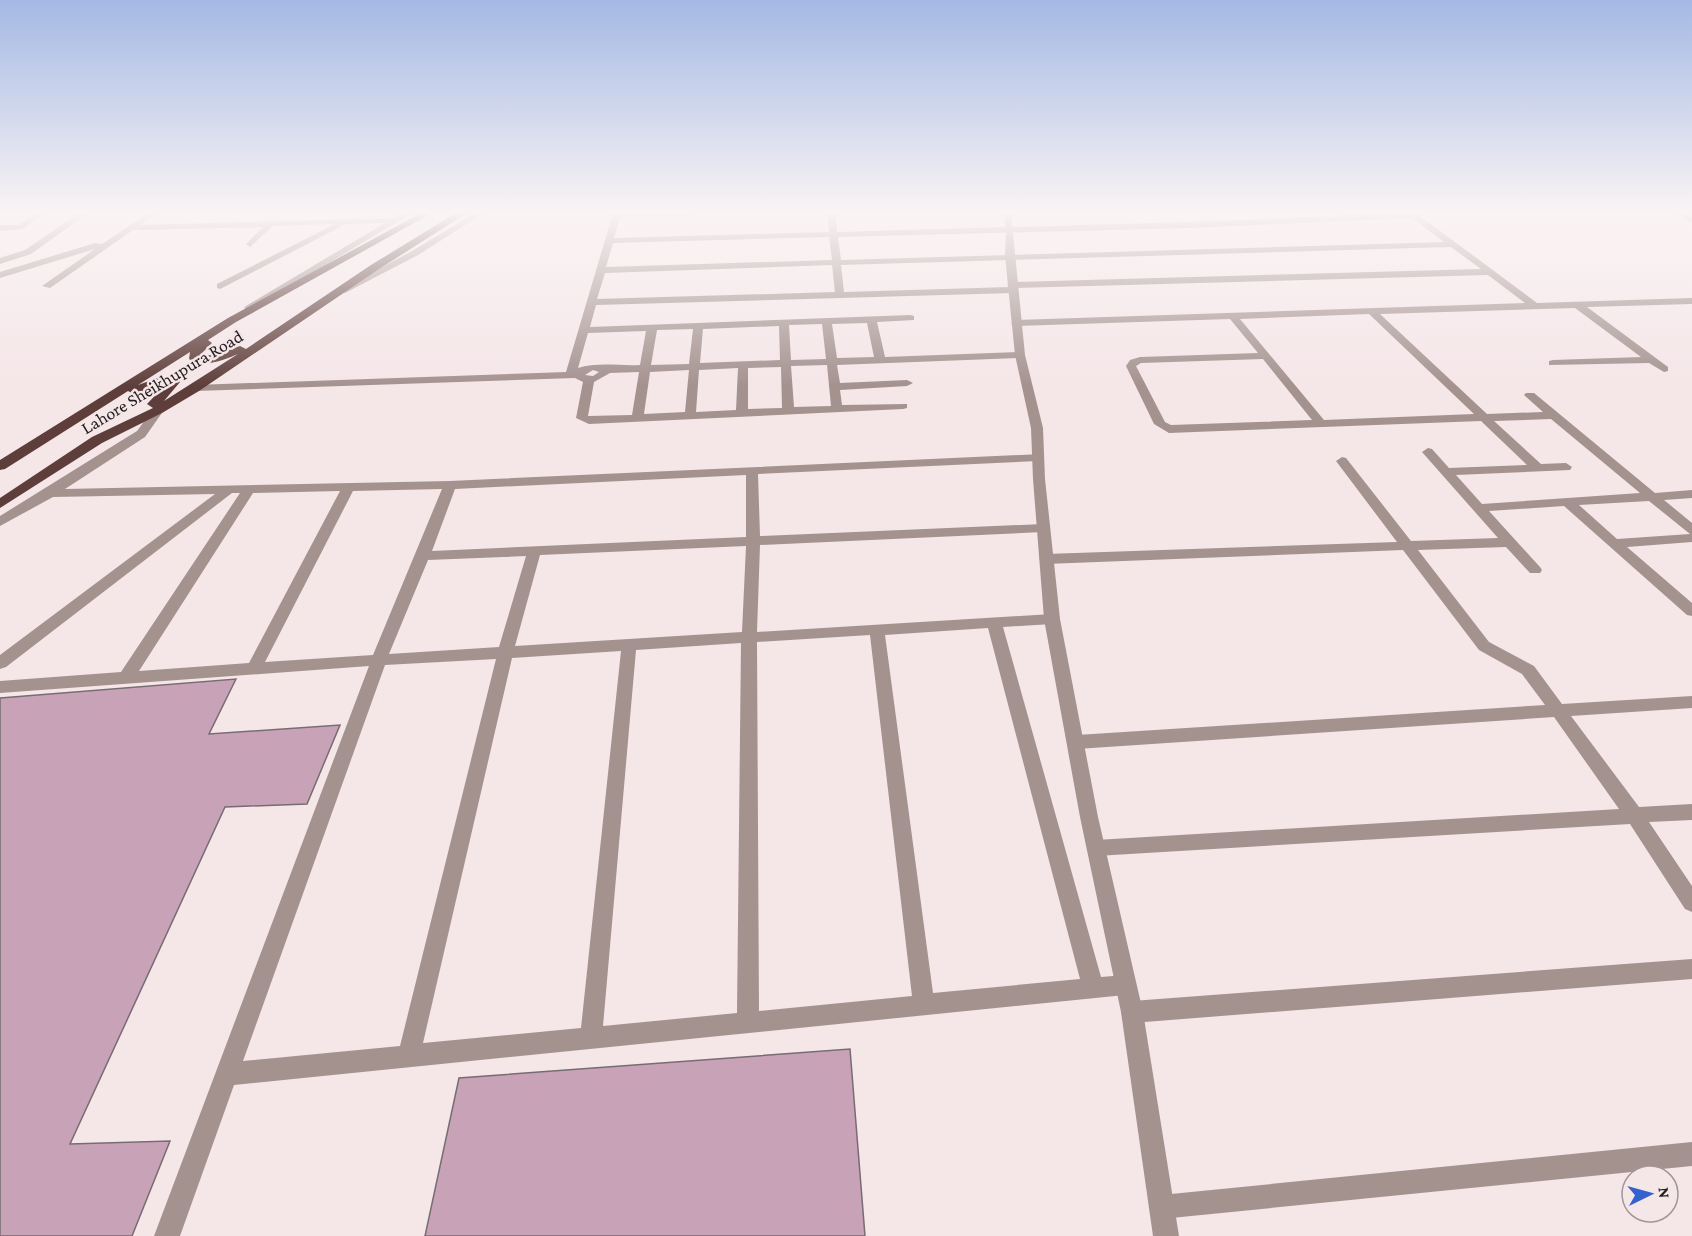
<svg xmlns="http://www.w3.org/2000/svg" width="1692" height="1236" viewBox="0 0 1692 1236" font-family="'Crimson Pro',serif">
  <rect width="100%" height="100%" fill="#f5e6e8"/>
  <path fill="#c8a2b6" stroke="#776c72" stroke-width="1.5" d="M236,679L209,734L340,725L307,804L225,807L70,1144L170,1141L132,1236H0V698Z
    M850,1049L865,1236H425L459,1078Z"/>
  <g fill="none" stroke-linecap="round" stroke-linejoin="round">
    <path fill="#a4928f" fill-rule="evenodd" d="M35,213H44L23,229L0,231V225H18Z
      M79,213H88L31,254L0,264V258L25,250Z
      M148,213H157L141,225L394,218L403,213H412L249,311L244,308L246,306L385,223L346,224L220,289L217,288V284L335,224L273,226L250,247L246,244L263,227L133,230L50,288L42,286L95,249L0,278V272L95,243L102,244Z
      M475,213H484L418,255L345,293L337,291L412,251Z
      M613,213H697L693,215L620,217L614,238L829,232L827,213H835L837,232L1188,222L1416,213L1537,303L1692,298V304L1587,307L1668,367V371L1664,372L1649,363L1549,365V361L1553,360L1641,357L1575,308L1380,314L1487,414L1543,412L1524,395L1526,393H1534L1655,493L1692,490V498L1664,500L1692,523V542L1627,547L1692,603V616L1687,615L1564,506L1489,511L1540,567L1542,570L1540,573H1530L1506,547L1418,550L1489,642L1534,666L1562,704L1692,696V708L1571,716L1639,807L1692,804V820L1649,822L1692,886V912L1685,909L1630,824L1096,856L1089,854L1087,848L1089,842L1096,840L1619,809L1554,717L1077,749L1071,747L1068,742L1071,737L1077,735L1545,705L1522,674L1479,650L1403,550L1046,564L1039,559L1046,554L1397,542L1336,461L1342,457L1346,458L1411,541L1498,538L1422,452L1428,448L1432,449L1449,468L1527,465L1481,421L1169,433L1154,424L1126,366L1130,360L1140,357L1258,353L1230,319L1016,326L1011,323L1016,320L1525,303L1488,275L1015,288L1018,290L1013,293L596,305L590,327L910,315L914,316V320L877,322L885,357L1020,352L1025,355L1020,358L837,365L840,383L907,380L913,383L907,386L840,390L842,405L907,404V408L903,409L589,424L576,418L583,382L575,378L195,391L189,388L195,385L566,372ZM1412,218L1444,242L841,260L838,237L1188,228ZM829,237L832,260L606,267L613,243ZM1451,247L1481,269L1012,282L1007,285L1010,287L844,292L841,265ZM832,265L835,292L597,299L605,273ZM1369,314L1474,414L1324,420L1240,319ZM867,323L874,357L837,358L832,324ZM822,324L826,359L791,360L789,325ZM779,326L780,360L700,363L703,329ZM693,329L689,364L651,365L657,330ZM646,331L640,365C620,366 596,362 578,368L588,333ZM1263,359L1312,420L1171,425L1165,422L1136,366L1141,363ZM827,365L831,406L794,407L791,366ZM781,367L782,408L748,409V368ZM738,368L736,410L696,412L699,370ZM593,370L599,372L593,376L585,375ZM689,370L685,412L644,414L650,372ZM639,372L632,415L588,416L594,382L610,373ZM1551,419L1640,493L1482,504L1456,475L1570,470L1572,467L1566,463L1541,464L1494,421ZM1649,501L1690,534L1617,539L1579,505Z
      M1674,213H1684L1692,217V223Z
      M158,407L164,410L145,437L65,489L450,481L1042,454L1044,457L1038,461L758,474L760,536L1043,524L1050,528L1043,532L760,545L757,632L1052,614L1057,615L1060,619L1052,624L1003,627L1101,977L1125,975L1132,978L1136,985L1132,992L1125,995L234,1085L180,1236H154L369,666L0,693V681L121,672L240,493H232L6,667L0,669V655L215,494L53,497L0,526V516L137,431L154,408ZM746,475V537L432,551L455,489ZM442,489L373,655L265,662L353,491ZM340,491L249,663L139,671L253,493ZM746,546L742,632L515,646L540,555ZM526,556L499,647L389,654L428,560ZM988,628L1080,979L933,993L885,635ZM870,635L912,996L759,1011L757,642ZM741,643L737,1013L603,1026L636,650ZM621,651L581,1028L423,1043L512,658ZM496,659L400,1046L243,1061L385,665Z
      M1692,959V979L1132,1023L1124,1020L1121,1012L1124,1004L1132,1001Z
      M1692,1142V1166L1161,1219L1152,1216L1149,1207L1152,1198L1161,1195Z"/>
    <path fill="#a4928f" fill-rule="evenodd" d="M1003,213H1011L1025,355L1043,428L1045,479L1060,619L1098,817L1143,1012L1179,1236H1153L1121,1012L1080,817L1044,619L1033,479L1031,428L1015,355L1005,256L1006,229Z"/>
    <path fill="#5e3e3a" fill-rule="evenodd" d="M421,213H432L236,322L208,340L212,343L200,355H213L240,346L246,349L371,265L456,213H467L379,269L199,391L162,413L102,443L0,508V498L92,437L153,408L147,404L166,384L134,394L128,391L5,469L0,470V460L228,318ZM190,352L189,359C202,369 224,360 238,354L164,401L180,382L178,379L163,376L138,385Z"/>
  </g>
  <linearGradient id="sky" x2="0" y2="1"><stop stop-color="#a4b9e4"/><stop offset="0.55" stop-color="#faf4f5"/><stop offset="1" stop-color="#faf4f5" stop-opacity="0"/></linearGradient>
  <rect width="1692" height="386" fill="url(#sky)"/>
  <g text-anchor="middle" stroke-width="5" stroke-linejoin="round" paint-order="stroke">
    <g font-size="18" fill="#211c1d" stroke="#f5e6e8">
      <text transform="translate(162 382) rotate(-31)" y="6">Lahore Sheikhupura Road</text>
    </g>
  </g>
  <g transform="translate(1650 1194) rotate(85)"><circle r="28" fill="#f5e6e8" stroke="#a09597" stroke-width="1.5"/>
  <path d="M0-4.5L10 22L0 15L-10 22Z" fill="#3162d1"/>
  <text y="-9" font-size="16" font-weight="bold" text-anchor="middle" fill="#211c1d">N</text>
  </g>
</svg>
